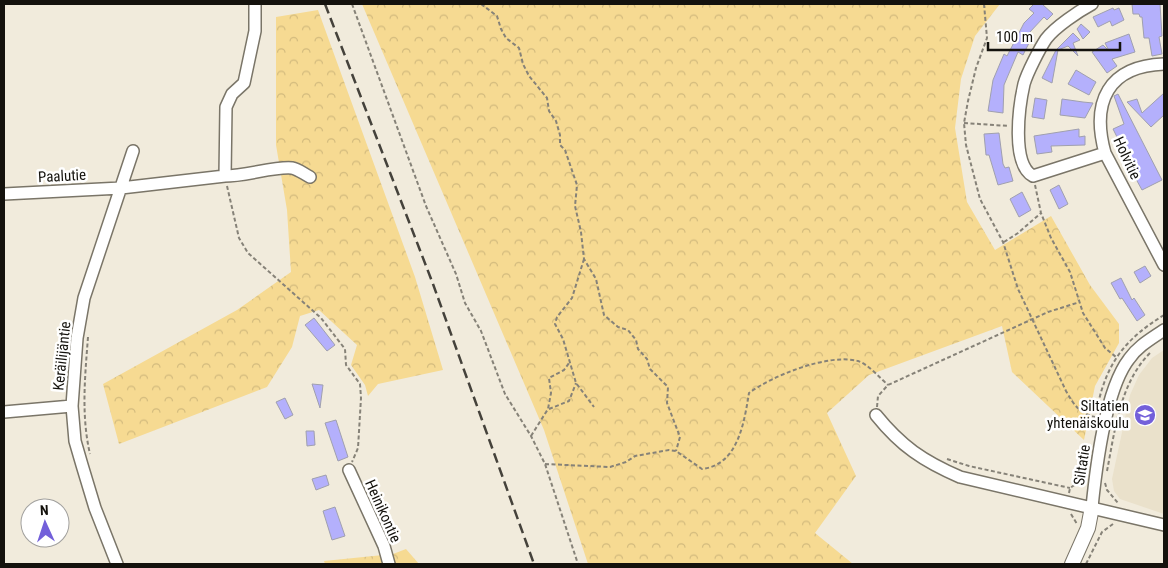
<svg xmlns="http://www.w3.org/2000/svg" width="1168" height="568" viewBox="0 0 1168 568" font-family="'Roboto Condensed',sans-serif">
  <defs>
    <pattern id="forest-crowns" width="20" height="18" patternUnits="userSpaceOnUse" patternTransform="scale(1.25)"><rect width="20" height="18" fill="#f6da92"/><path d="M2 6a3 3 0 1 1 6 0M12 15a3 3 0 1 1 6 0" fill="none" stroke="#d2ba7d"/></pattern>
  </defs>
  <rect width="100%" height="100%" fill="#f1ebdc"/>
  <path fill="#eae1cb" d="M1164,350V514L1120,499L1114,491L1112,479L1130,395L1139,375L1152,358Z"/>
  <path fill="url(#forest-crowns)" d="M362,4H1000L975,36L961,79L955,128L967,202L995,250L1051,216L1090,285L1119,324V343L1095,386L1084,440L1012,372L1002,326L869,375L827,413L856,476L815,533L853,564H588L544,430Z
    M318,10L415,277L443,370L378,384L368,396L365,385L351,365L357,345L319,310L300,316L292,347L267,387L119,444L103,384L237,310L291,272L287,210L276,145V17Z
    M406,549L419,564H325L324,561L393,554Z"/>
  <path fill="#b4b0fc" stroke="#a0a0ae" d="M1034,4H1042L1053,14L1047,20L1044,17L1029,33L1033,35L1023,55L1018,52L1004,85L1003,113L988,111L993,80L1004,54L1007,56L1024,23L1034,13L1029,9Z
    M1132,4H1160L1162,36L1159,37L1162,54L1152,56L1149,38H1144L1142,17H1140L1139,14H1133Z
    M1113,8L1114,10L1119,8L1124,20L1112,26L1110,21L1098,27L1093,17Z
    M1081,24L1090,32L1083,39L1077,29Z
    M1073,33L1080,40L1073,43L1078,56L1068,46L1058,50L1052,83L1042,78L1056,50Z
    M1129,34L1135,52L1112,59L1117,66L1107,73L1092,52L1103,45L1109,51L1105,43Z
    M1076,70L1096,82L1089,95L1068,84Z
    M1164,93V115L1151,127L1127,102L1137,99L1142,113Z
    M1118,94L1162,180L1142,190L1124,157L1126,155L1113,129L1124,124L1114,96Z
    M1035,98L1047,100L1044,119L1032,117Z
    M1062,99L1083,102L1093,103L1085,118L1060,115Z
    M1079,129V137L1085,136V145L1051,146L1052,152L1037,154L1034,136Z
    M999,133L1003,164L1005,168L1009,167L1013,181L998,185L989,155H986L984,134Z
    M1059,185L1068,204L1059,209L1050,190Z
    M1022,192L1031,210L1019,217L1010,199Z
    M1145,266L1151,276L1140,283L1134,272Z
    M1121,278L1132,300L1134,298L1145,315L1137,321L1122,298L1120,299L1111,283Z
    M314,318L335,345L327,351L305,325Z
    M312,384L323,385L320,408Z
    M285,398L293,415L285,419L276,402Z
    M336,420L348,457L338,461L325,423Z
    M306,431H314L315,445L307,446Z
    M326,475L329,485L316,490L312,479Z
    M335,507L345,536L332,540L323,511Z"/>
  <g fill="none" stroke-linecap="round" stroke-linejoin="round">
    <g stroke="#7a7568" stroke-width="14">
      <path id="minor" d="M1092,4C1079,11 1055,27 1046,39C1040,48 1027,73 1024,84C1019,106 1011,164 1033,176L1105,153
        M1164,64C1108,66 1091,102 1105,153L1164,265
        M225,176L226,107L232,94L244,83L255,31V4
        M4,194L121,188L225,176C246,176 276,166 292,168C298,169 304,174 310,177
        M4,412L72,406
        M876,415C901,446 923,461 960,477L1164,525
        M349,470L384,546L389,564
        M1092,507C1096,468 1105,390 1129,359C1138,346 1151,339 1164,330
        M117,564L95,508L82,465L75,441L72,406L77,338L84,298L133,151"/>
    </g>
    <g stroke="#7a7568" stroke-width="16">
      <path id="major" d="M1072,564L1088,528L1092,507"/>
    </g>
    <path stroke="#868278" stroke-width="2" stroke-dasharray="4 2.5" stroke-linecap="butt" d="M352,4L426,206L456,274L465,303L481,331L505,394L531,436L545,464L578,564
      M481,4L497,16L501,29L506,38L519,48L523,64L529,76L547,98L549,111L556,121L560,135V145L565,150L577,185L575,206L581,232L584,259L596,279L604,315L618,327L628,330L636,340L638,349L647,359L650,369L668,387L667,403L680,437L676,451
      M984,4L987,38L976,68L968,101L964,123L966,145L980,199L1003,242L1018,289L1066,391C1074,405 1079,413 1095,417
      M964,123L1009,126
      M1035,185L1041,213L1051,238L1070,272L1083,313L1105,348L1116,357
      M227,186L239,238L248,253L321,318L345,349L346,365L360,384L361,398L358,448L352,462
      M1004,242L1018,233L1041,213
      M584,259L572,298L557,317L555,324L563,339L576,383L594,407
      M88,337C85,377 81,415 90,454
      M1098,404C1108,360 1127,338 1164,315
      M877,407L878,396L888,385L1048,312L1080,302
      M549,409L569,401L576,383
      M531,436L548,409L551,393L549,378L564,370L569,363
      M947,459L969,466L1070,488
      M545,464L610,467L626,462L635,456L669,450L676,451L702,469C738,465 744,423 749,393C772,376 828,353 858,361C868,364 880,378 888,385
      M1107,471C1115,430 1120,383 1150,353
      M1105,483L1107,490L1118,503
      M1069,493L1070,488L1079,482L1086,465
      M1071,514L1077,524
      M1086,564L1102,532L1113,524"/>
    <use href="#minor" stroke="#fff" stroke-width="11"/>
    <use href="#major" stroke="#fff" stroke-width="14"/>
    <path stroke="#45423b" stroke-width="2.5" stroke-dasharray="10 5" stroke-linecap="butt" d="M325,4L433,284L534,564"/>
  </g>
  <defs>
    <g id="school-disc" transform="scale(1.125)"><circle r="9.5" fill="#7360da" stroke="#fff"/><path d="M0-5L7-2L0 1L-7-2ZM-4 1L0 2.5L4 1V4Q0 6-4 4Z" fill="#fff"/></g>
  </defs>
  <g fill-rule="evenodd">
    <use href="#school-disc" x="1145" y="415"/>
  </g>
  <g text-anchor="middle" stroke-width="5" stroke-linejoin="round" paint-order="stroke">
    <g font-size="15" fill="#14120d" stroke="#fff">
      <text transform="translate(1127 158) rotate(65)" y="5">Holvitie</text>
      <text transform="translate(62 176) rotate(-3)" y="5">Paalutie</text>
      <text transform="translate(62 356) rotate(-84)" y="5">Keräilijäntie</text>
      <text transform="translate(1082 465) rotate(-81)" y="5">Siltatie</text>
      <text transform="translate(383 511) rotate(66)" y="5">Heinikontie</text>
    </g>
    <g font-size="15" fill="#14120d" stroke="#fff" text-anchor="end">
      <text x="1129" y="411">Siltatien<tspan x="1129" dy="17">yhtenäiskoulu</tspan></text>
    </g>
  </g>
  <rect width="1168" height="568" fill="none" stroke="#14120d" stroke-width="10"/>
  <g transform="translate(45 523) rotate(357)"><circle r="24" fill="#ffffff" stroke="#a1a09e"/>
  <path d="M0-4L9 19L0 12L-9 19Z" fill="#7360da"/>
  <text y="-8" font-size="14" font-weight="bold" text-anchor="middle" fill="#14120d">N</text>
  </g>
  <path d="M988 42v8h132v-8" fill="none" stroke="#14120d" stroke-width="2.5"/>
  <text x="996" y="42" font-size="15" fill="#14120d" stroke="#ffffff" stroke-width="4" paint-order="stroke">100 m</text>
</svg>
